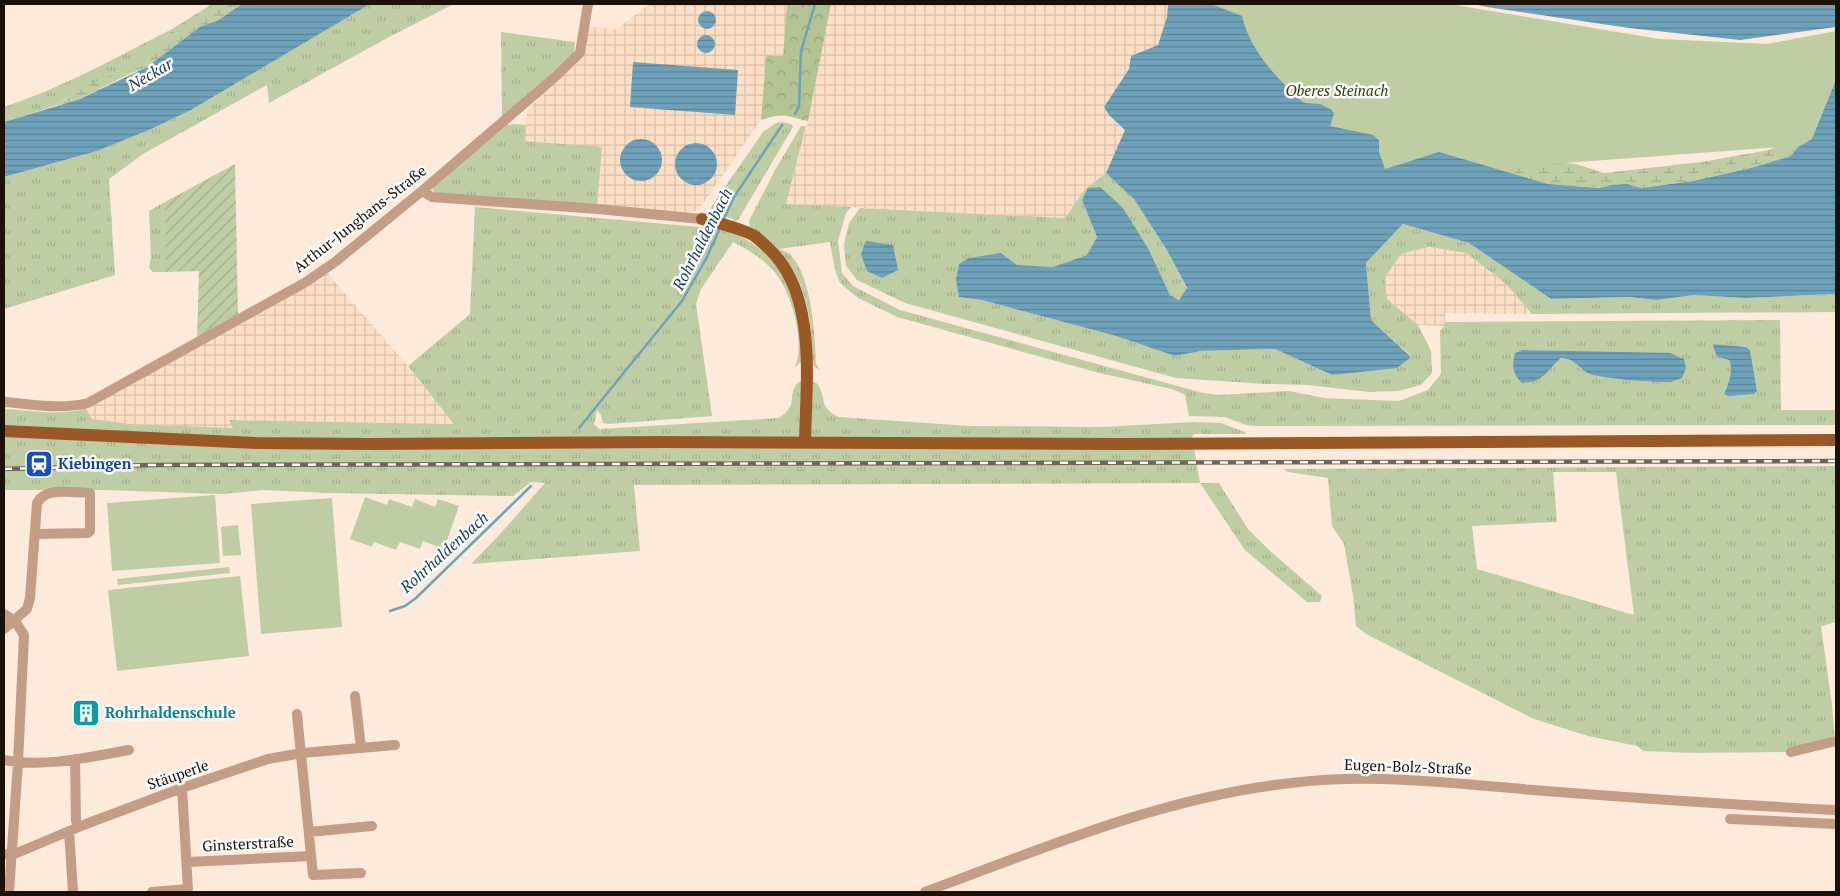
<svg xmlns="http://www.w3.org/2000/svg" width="1840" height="896" viewBox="0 0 1840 896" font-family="'PT Serif',serif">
  <defs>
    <pattern id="industrial-grid" width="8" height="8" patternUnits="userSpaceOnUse" patternTransform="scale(1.25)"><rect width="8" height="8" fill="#fddfc6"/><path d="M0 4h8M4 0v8" fill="none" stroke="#d8bea9"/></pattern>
    <pattern id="grass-tufts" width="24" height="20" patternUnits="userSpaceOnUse" patternTransform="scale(1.25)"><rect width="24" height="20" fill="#bfcda5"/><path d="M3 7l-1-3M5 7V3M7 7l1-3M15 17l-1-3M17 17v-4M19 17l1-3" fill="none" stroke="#a4af8d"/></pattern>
    <pattern id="forest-crowns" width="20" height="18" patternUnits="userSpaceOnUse" patternTransform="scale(1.25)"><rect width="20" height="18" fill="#b3c394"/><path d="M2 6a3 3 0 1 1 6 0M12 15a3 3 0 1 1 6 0" fill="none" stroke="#99a67e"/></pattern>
    <pattern id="wetland-marsh" width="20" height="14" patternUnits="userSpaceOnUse" patternTransform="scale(1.25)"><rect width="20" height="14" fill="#bfcda5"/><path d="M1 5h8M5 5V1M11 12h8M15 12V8" fill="none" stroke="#a4af8d"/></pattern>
    <pattern id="garden-furrows" width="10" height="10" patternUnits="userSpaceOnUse" patternTransform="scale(1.25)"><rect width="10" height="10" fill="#bfcda5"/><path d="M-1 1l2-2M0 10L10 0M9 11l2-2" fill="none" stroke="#a4af8d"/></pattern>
    <pattern id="water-rules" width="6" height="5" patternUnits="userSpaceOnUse" patternTransform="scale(1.25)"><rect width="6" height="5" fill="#6ea2bb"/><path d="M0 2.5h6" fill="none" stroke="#5a8396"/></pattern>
  </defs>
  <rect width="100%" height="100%" fill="#fdeada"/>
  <path fill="url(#industrial-grid)" d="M649,4H787L783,56L766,55L761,120L699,209L691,213L597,206L524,141L527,110L584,57L587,26L617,29Z
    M831,4H1168L1167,17L1158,45L1131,56L1129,69L1104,107L1109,115L1125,130L1106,173L1085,189L1065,218L786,204L808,121Z
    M1429,247L1466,253L1505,283L1532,314L1445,313V326L1418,325L1386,299L1385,277L1401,254Z
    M327,273L408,366L455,424L230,420L234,428L130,424L92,419L86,408L265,311Z"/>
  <path fill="url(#grass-tufts)" fill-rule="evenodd" d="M370,4L452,5L389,37L269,103L267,85L143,154L109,179L115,275L4,309V177L97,151L149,130L191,110Z
    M172,29L170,33L149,54L147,67L129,74L115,73L63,100L54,106L4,122V107C62,88 117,57 172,29Z
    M501,32L575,42L574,53L553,76L502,118Z
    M782,122L791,124L793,127L738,220L734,221L733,219L712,212L711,207L763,132L776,123Z
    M514,124L526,125L524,141L602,147L597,206L438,194L433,191L432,187L506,125Z
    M801,126H806L786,204L851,207L846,213L838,241L842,273L853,286L900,310L1203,393L1218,395L1289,391L1324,398L1399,401L1428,390L1441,374L1440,330L1445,326V322L1780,320L1781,410H1836V425L1255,426L1246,425L1225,417L1189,416L1185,395L1172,389L1099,373L897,317L858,298L840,283L835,270L830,242L779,249C782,250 787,252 790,254C812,277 815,334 816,364L820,370L812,365C810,351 812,336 810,322C805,284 785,245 750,228L749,221L775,170ZM1713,344L1746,347L1750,350L1757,391L1724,394C1727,386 1734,370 1730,362C1728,357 1719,353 1714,350ZM1522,350L1583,352L1582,370C1576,361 1571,358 1561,358L1550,367L1542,378L1515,353Z
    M1106,173L1134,198L1167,250L1187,289L1179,300L1170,295L1149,250L1082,200L1097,237L1087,255L1053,267L1017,265L1001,253L959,296L982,300L1116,336L1175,356L1201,351L1275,349L1332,375L1411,356L1371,320L1366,263L1403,224L1469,243L1551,299L1628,297L1656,300L1694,295L1745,298L1836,294V312L1532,314L1505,283L1466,253L1429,247L1401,254L1385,277L1387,299L1418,325L1431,351L1432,373L1421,385L1398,391L1369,392L1308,385L1265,384L1176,378L905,303L857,280L846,266L844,245L846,235L849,223L860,208L1065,218L1085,189Z
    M165,202V272H153L149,268L151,257L149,211Z
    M475,207L711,228C719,230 729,231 737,235C766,247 790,277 797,307C801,324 800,344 801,361L794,369C807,344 791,288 771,268C760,257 747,249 733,242L701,289L696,304L712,416L610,424L603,423L601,415L597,410L594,424L599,429L779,418C799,404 787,399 796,385C800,379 816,380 819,386C827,403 819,407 839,417L970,426L1102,427L1193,422L1221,423L1245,432V434H1194L1192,436L1200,483H1219L1248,529L1268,549L1322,596L1320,602H1307L1245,550L1200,483L634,485L640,551L471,564L501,533L545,483L531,482L513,496L328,493L263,490L223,494L102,490H4V409C31,410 59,417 86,408L92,419L130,424L233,428L229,420L454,424L408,366L470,314Z
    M1836,466V622L1821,626L1832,705L1835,741L1791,752L1696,753L1643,751L1637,746L1588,736L1534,719L1366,634L1356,626L1353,595L1344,544L1332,526L1328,478L1288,472L1284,469ZM1553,472H1616L1634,615L1477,569L1472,526L1557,522Z"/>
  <path fill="url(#forest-crowns)" d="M787,4H831L808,121C786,116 784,112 761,120L766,55L783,56Z"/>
  <path fill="url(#wetland-marsh)" d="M212,4H242L217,21L201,26L147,67L149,54L170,33L172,29Z
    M115,73L129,74L80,99L54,106L89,85Z
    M1802,133L1812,139L1798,147L1791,156L1751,168L1693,181L1641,188L1627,184L1611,185L1599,188L1548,184L1439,152L1520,158L1576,164L1604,173L1701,162L1769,150Z"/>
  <path fill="#bfcda5" d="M1206,4H1449L1660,39L1767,44L1836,31V143L1278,184Z
    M215,495L220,563L112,571L107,503Z
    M365,497L387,505L389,499L412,507L415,499L435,507L438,499L459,506L444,549L423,541L420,549L400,542L396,550L374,542L372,547L350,539Z
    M332,498L342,627L261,634L251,504Z
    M238,525L241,555L223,556L221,527Z
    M229,567L230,573L118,585L117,579Z
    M240,576L249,656L117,671L108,590Z"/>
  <path fill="url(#garden-furrows)" d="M235,164L238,316L197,338L199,271L165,272V202Z"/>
  <path fill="url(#water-rules)" d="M242,4H370L191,110L149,130L97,151L4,177V122L80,99L147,67L201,26L217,21Z
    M1168,4H1211L1242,16C1250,51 1278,80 1304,103L1320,104L1332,110L1334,114L1330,126L1373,135L1379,140V152L1385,169L1439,152L1548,184L1599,188L1611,185L1627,184L1641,188L1693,181L1751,168L1791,156L1798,147L1812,139L1836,80V294L1745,298L1694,295L1656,300L1628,297L1551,299L1469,243L1403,224L1366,263L1371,320L1411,357L1397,368L1332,375L1275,349L1201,351L1175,356L1116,336L982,300L959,297L956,280L959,264L969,258L1001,253L1017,265L1053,267L1087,255L1097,237L1082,200L1088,188L1100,187L1123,208L1149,250L1170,295L1179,300L1187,288L1167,250L1134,199L1106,173L1125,130L1109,115L1104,107L1129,69L1131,56L1158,45L1167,17Z
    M1473,4H1836V27L1740,40L1629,28L1487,7Z
    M698 20a9 9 0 1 1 18 0a9 9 0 1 1-18 0Z
    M697 44a9 9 0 1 1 18 0a9 9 0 1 1-18 0Z
    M633,62L738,70L735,115L630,107Z
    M620 160a21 21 0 1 1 42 0a21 21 0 1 1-42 0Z
    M675 164a21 21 0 1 1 42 0a21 21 0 1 1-42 0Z
    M866,241L893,245L898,270L882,278L867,271L861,254Z
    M1713,344L1746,347L1750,350L1757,391L1754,394L1728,396L1724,394C1728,385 1734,369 1729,360L1718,357L1714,350Z
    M1522,350L1670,353L1684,359L1686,368L1682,378C1678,379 1674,381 1671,382C1659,383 1599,378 1590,374C1577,368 1577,359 1561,358C1544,372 1547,381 1522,383C1512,372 1512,367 1515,353Z"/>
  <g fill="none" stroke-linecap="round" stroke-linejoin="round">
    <path stroke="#6ea2bb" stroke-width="2.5" d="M795,114L799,107L801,51L815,4
      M723,221L734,197L782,125
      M579,428L682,301L706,259L720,228
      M390,611L405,606L416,598L531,486"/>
    <path stroke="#c39d85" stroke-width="10" d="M422,191L432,197L598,209L702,219
      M4,402C33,404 59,410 88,403L306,282L335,262L422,191L554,78L580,53L588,4
      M4,614L15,621L24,635L18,763L9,892
      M4,629L27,609L30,598L37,503C46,486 73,493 90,493V531L88,533L35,534
      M355,696L361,748
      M297,714L313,875L361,873
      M1791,752L1836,741
      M75,759L76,821
      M4,760C44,768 89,757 129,750
      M1730,819L1836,824
      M69,831L73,892
      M309,832L372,826
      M4,854L12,855L86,824L182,788L268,759L302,753L395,745
      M187,862L311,856
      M152,892L188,889L182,788
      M925,892C1044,848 1163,797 1291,783C1372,773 1452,783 1533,790C1634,798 1735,805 1836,810"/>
    <path stroke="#9a5827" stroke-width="12" d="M702,219C719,223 737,227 753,235C758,238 763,243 767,247C818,292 806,381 805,443
      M4,431L256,443L372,444L662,442L1121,444L1836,440"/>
    <g stroke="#716357" stroke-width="4.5">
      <path id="rail" d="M4,469L152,465L1836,461"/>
    </g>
    <use href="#rail" stroke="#fbfbfb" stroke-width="2.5" stroke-dasharray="8" stroke-linecap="butt"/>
  </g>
  <defs>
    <g id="station-square" transform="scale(1.4375)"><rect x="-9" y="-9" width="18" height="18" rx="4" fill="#1a4fb4" stroke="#fbfbfb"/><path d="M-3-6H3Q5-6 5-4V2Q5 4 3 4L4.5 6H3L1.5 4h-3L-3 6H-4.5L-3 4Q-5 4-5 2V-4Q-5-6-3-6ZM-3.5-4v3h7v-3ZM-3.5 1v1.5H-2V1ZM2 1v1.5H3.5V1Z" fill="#fff"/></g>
    <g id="building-square" transform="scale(1.4375)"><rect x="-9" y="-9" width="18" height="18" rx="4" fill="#0f9aa8" stroke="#fbfbfb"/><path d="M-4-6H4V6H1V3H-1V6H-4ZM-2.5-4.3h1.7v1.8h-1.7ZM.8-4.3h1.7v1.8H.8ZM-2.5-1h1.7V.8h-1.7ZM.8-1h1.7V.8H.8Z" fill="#fff"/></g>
  </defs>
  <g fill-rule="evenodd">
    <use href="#station-square" x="39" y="464"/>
    <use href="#building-square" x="86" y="713"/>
  </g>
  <g text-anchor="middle" stroke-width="5" stroke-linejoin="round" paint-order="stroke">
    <g font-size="15" font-style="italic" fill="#313f08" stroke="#fbfbfb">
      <text x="1337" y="96">Oberes Steinach</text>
    </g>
    <g font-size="15" fill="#1c1108" stroke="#fbfbfb">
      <text transform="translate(360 219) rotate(-38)" y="5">Arthur-Junghans-Straße</text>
      <text transform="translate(1408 767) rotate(2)" y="5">Eugen-Bolz-Straße</text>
      <text transform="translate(178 775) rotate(-19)" y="5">Stäuperle</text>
      <text transform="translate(248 844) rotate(-3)" y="5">Ginsterstraße</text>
    </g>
    <g font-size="15" font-weight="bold" fill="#164399" stroke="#fbfbfb" text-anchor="start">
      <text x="58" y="469">Kiebingen</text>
    </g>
    <g font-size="15" font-weight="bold" fill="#0d838f" stroke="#fbfbfb" text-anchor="start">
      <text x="105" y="718">Rohrhaldenschule</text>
    </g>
    <g font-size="16" font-style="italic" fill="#123e52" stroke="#fbfbfb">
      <text transform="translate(150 74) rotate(-30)" y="6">Neckar</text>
      <text transform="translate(702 239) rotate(-63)" y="6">Rohrhaldenbach</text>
      <text transform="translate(444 552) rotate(-42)" y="6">Rohrhaldenbach</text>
    </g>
  </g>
  <rect width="1840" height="896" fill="none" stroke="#1c1108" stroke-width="10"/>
</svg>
